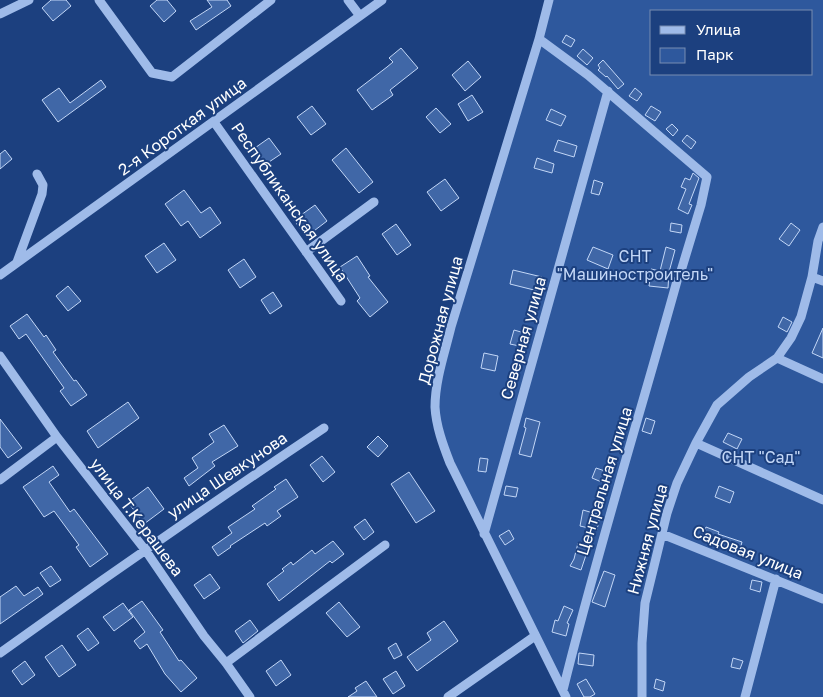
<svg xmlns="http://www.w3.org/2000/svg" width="823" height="697" viewBox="0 0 823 697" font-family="'Golos Text',sans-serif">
  <rect width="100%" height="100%" fill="#1c407f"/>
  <path fill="#2e589d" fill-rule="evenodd" d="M549,0H823V697H566L484,534L437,421L440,371ZM652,11H812V74H652Z"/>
  <path fill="#4067a7" stroke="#c3d7f7" d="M51,0H66L71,6L53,21L42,8Z
    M157,0H167L176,11L164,22L150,6Z
    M207,0H227L231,6L196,30L190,21L212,7Z
    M566,35L575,40L571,47L562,42Z
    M401,48L418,68L390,90L393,95L372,110L357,90L387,67L393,62L389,58Z
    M583,49L593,58L587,65L577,56Z
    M603,60L624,84L618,89L607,76L606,77L598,70L600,68L598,65Z
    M468,61L481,77L465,91L452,75Z
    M101,80L106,87L58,122L42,100L59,88L70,103Z
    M635,88L642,94L637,101L629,96Z
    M472,95L483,112L468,121L458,104Z
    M312,106L326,124L311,135L297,117Z
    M651,106L661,112L655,121L645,115Z
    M436,108L451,124L440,133L426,117Z
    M551,109L566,116L561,126L546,120Z
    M672,124L678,130L673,136L666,129Z
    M687,135L696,142L691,149L682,141Z
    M269,138L281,154L263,166L252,150Z
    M558,140L577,146L574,157L554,151Z
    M346,148L373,182L359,193L332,160Z
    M5,150L12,159L0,169V154Z
    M537,158L554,164L552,173L534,168Z
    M693,173L699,178L689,204L692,205L688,214L678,209L686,189L681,187L685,178L690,180Z
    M445,179L459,198L441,211L427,192Z
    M594,180L603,183L599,195L591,193Z
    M184,190L201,213L210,207L221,223L200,238L188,221L181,226L165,204Z
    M315,205L327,221L306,237L294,220Z
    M671,223L682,225L681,233L670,231Z
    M791,223L800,230L789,246L779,239Z
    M396,224L411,245L397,255L382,234Z
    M164,243L176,260L157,273L145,256Z
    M593,247L613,255L608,269L587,260Z
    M666,247L675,250L669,272L668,288L649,286L651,269L660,271Z
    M357,256L370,276L368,277L388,302L370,317L357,301L360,298L340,267Z
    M244,259L256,277L240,288L228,270Z
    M513,270L542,277L538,291L510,284Z
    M68,286L81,301L68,311L56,296Z
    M273,292L282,306L270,314L261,300Z
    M27,314L44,337L46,335L56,350L53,352L74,381L76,380L87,395L71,406L60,391L64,388L26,334L19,339L10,326Z
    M783,317L792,322L787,332L778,327Z
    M823,328V358L812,353Z
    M514,330L528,334L524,347L510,344Z
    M484,353L498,356L495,371L481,368Z
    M128,402L139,418L98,448L87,431Z
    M526,418L540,422L531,457L519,454L526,428L524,427Z
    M646,418L655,421L651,434L642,431Z
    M0,419L22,448L8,458L0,447Z
    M224,425L238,446L212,462L215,466L189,486L184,478L198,468L192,458L214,442L209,434Z
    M728,433L742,439L737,449L723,442Z
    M378,436L388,446L378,457L367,447Z
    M322,456L335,472L323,482L310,465Z
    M480,458L488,459L486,472L478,471Z
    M53,466L59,475L49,482L70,512L74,509L108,554L90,567L76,547L79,545L54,511L44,517L23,487Z
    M596,468L608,472L604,483L592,478Z
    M409,472L435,511L416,523L391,484Z
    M286,479L298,497L277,511L281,516L267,526L265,523L230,546L231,547L218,556L212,547L232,533L228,527L255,509L252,506L276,489L274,487Z
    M506,486L518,488L516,497L504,495Z
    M719,486L734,492L730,503L715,497Z
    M148,487L164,509L144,524L128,502Z
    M583,510L600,515L597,530L580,526Z
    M365,519L374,532L364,540L354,527Z
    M706,527L719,532L718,534L742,542L739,553L701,539Z
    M509,530L514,539L505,545L499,536Z
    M333,541L344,554L332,563L330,561L279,601L267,584L284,571L282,569L291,562L293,565L312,550L315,554Z
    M578,543L589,546L581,570L570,566L574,559Z
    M51,566L61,580L50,587L40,573Z
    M604,571L615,575L605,607L592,602Z
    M210,574L220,588L204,599L194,585Z
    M752,580L762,582L760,592L750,589Z
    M16,586L24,596L38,587L43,594L0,624V597Z
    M142,601L163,630L160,632L179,661L181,660L197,678L181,692L165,674L147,644L140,649L134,641L145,632L129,610Z
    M339,602L360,627L347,637L326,613Z
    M123,603L133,617L114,631L103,617Z
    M564,606L573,610L567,623L569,624L566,636L552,632L555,620L558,621Z
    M250,620L258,631L243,643L235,631Z
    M444,621L458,641L417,671L407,657L431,640L427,633Z
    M88,628L99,643L88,651L77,636Z
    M396,643L402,655L394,659L388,648Z
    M62,645L76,665L59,677L45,657Z
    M579,653L594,655L593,666L578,664Z
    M733,658L743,661L740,669L731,667Z
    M281,660L291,675L276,686L266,671Z
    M25,661L35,675L22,685L12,671Z
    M396,671L405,686L393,694L383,679Z
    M586,679L595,694L590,697H584L577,684Z
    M656,679L665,682L663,691L654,688Z
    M366,681L377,697H348L357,691L355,688Z"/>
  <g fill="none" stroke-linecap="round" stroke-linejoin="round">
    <path stroke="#9fbbe9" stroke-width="9" d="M99,0L152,73L172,77L271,0
      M348,0L360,16
      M549,0L539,39L451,327C445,352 435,380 435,407C436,426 443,445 450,463L566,697
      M0,14L29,0
      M539,39L588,75L707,177L701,205L681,271
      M214,122L341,301
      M306,252L374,202
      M17,262L42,194L43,185L37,174
      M0,275L382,0
      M812,277L823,281
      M0,356L57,437L146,551L204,636L226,663L250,697
      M777,358L823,379
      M696,443L823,500
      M0,480L57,437
      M484,534L608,91
      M662,534L823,599
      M0,653C107,576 215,501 324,428
      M226,663L385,545
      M563,690C597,552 639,418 677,281
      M448,697L535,636
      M642,697V643L645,603L667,513L677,483L696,443L717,405L749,377L777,358L791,338L801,317L812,277L818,241L823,227
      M745,697L776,579"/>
  </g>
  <g text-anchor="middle" stroke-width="4" stroke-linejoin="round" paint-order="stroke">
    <g font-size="16" fill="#fff" stroke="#1c407f">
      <text transform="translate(182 126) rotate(-36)" y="6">2-я Короткая улица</text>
      <text transform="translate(290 202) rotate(55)" y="6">Республиканская улица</text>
      <text transform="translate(440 320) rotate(-75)" y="6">Дорожная улица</text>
      <text transform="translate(523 338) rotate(-74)" y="6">Северная улица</text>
      <text transform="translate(227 475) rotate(-34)" y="6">улица Шевкунова</text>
      <text transform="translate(604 481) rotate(-73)" y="6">Центральная улица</text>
      <text transform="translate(137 517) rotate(53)" y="6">улица Т.Керашева</text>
      <text transform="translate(647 539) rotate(-75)" y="6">Нижняя улица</text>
      <text transform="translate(748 552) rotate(22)" y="6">Садовая улица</text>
    </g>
    <g font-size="16" fill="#c3d7f7" stroke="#1c407f">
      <text x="635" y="262">СНТ<tspan x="635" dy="18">"Машиностроитель"</tspan></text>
      <text x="761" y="463">СНТ "Сад"</text>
    </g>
  </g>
  <rect x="650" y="10" width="162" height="65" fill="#1c407f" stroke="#778cb2"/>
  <rect x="660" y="26" width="25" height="8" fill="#9fbbe9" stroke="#778cb2"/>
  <text x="696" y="35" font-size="15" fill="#ffffff">Улица</text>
  <rect x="660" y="48" width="25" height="15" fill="#2e589d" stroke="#778cb2"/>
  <text x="696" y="60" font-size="15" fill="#ffffff">Парк</text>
</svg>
